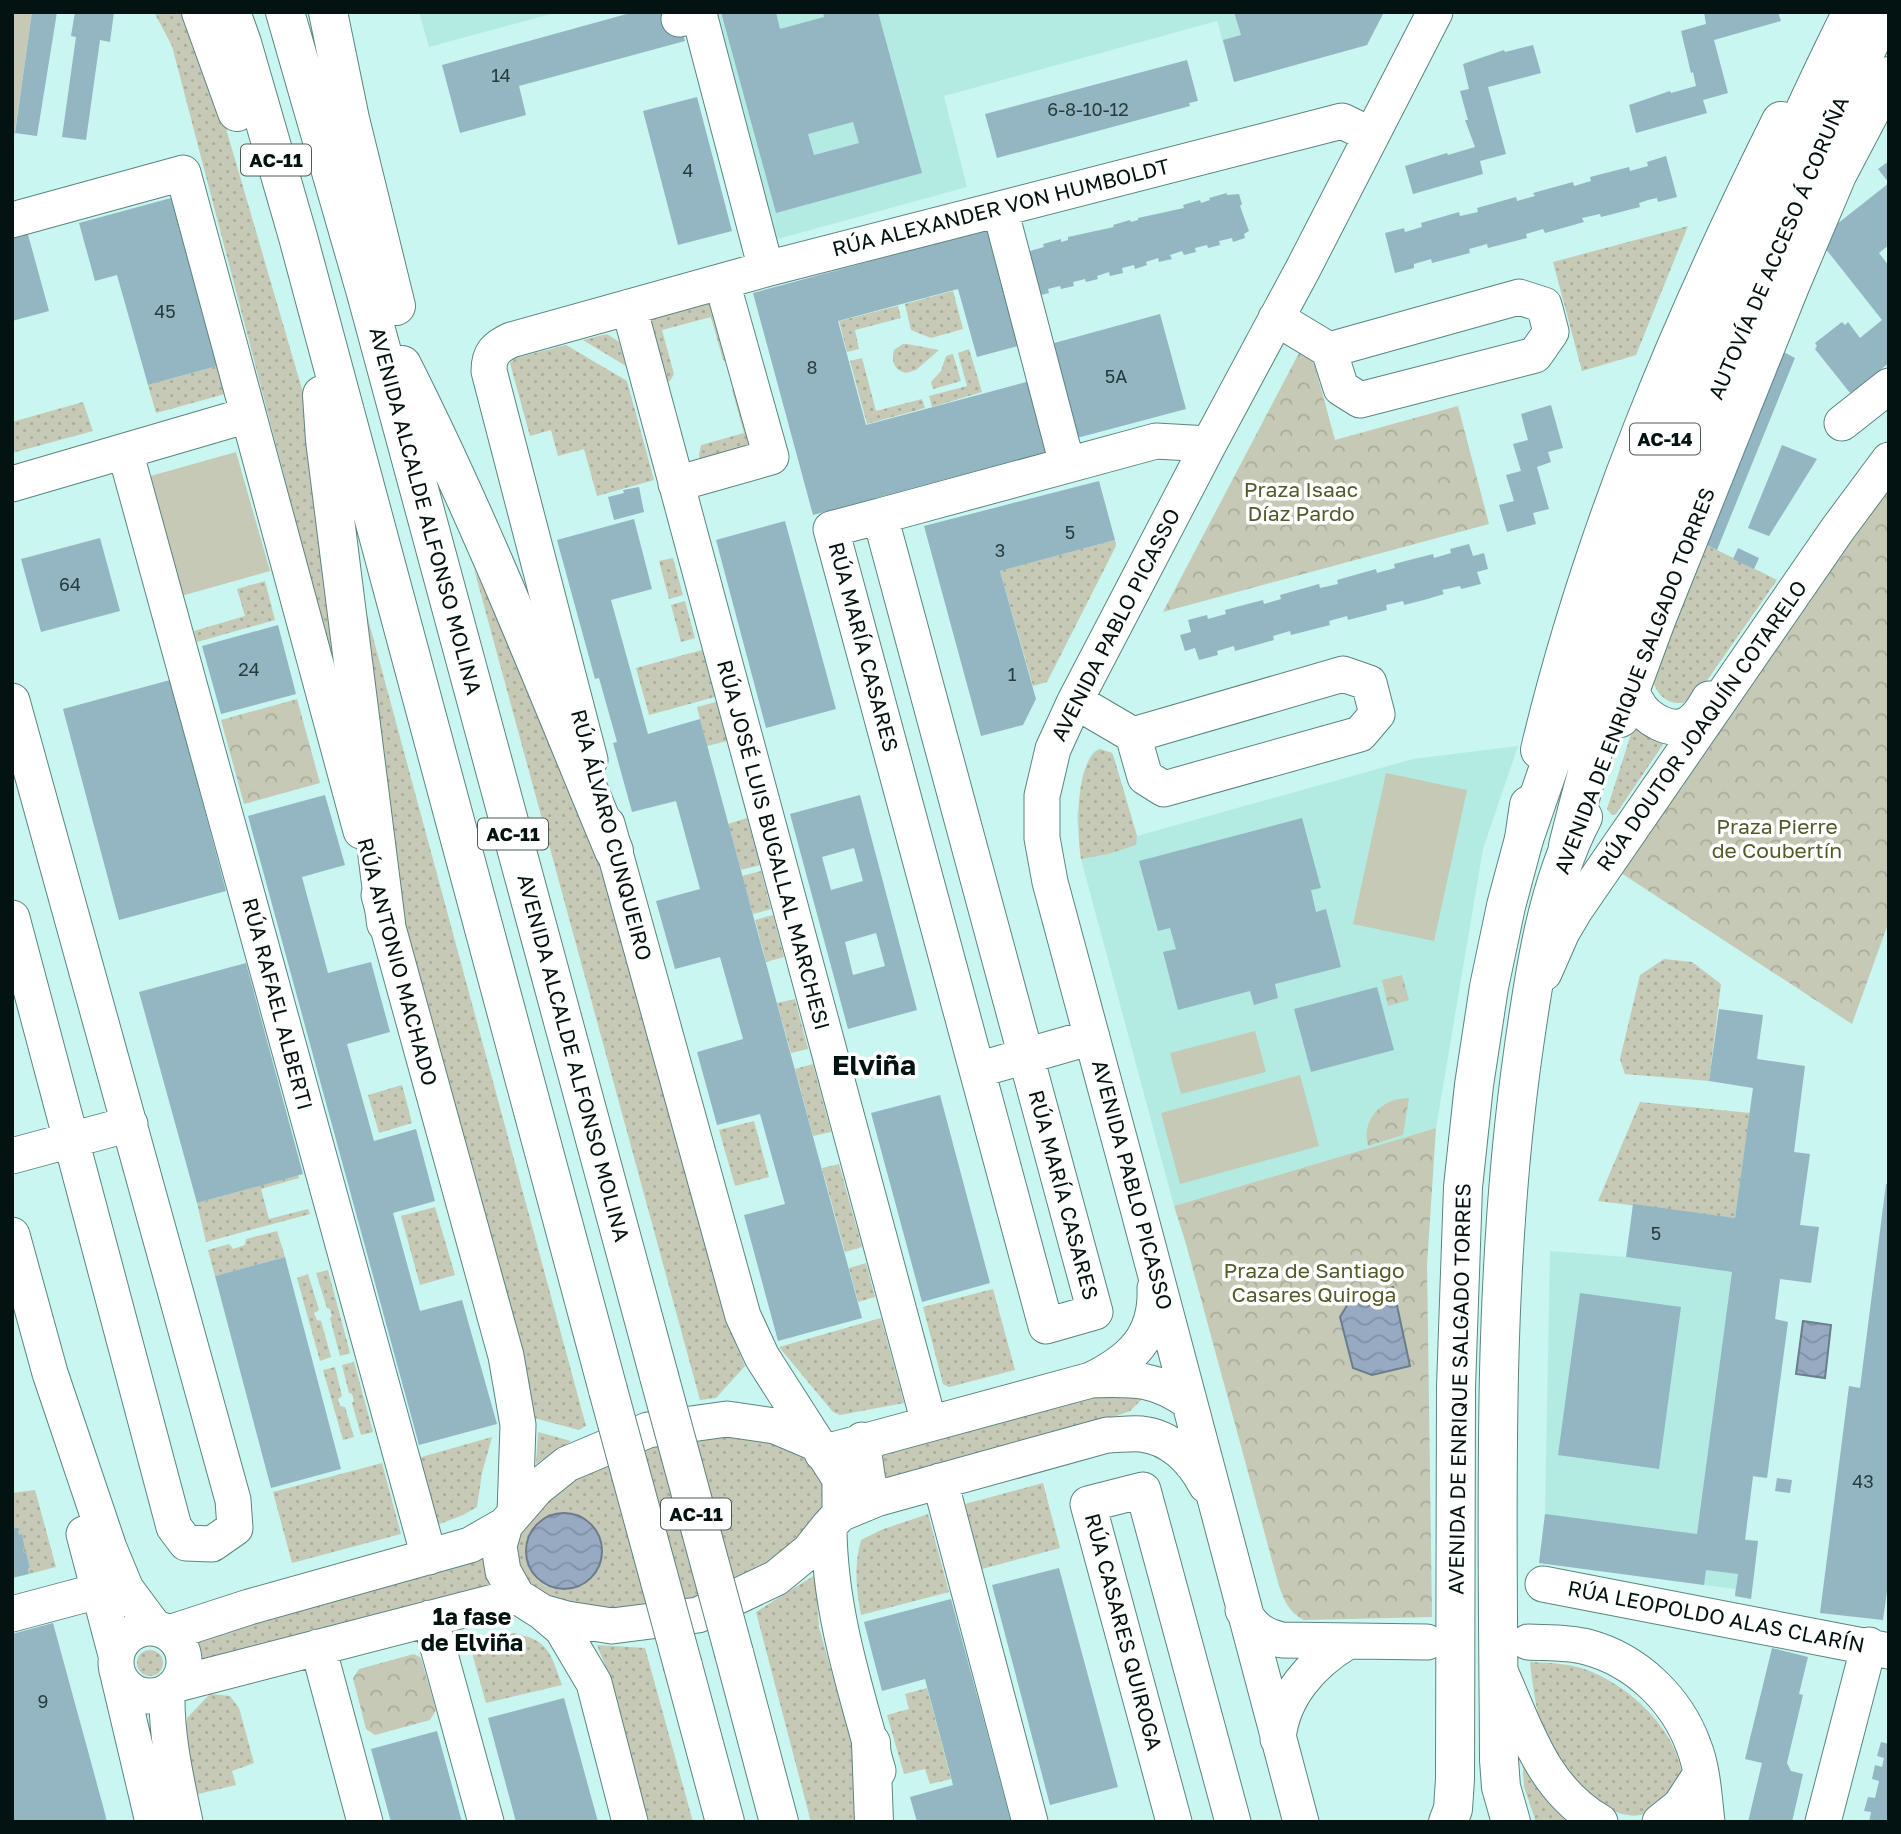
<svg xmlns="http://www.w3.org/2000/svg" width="1901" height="1834" viewBox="0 0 1901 1834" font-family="'Golos Text',sans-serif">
  <defs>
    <pattern id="grass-dots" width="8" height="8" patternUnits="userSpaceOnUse" patternTransform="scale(1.75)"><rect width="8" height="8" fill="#c5c9b5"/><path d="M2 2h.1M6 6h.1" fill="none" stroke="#a8ac9b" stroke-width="1.8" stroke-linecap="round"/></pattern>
    <pattern id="park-crowns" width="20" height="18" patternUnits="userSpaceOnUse" patternTransform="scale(1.75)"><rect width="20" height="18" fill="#c5c9b5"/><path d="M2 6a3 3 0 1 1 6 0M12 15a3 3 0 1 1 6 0" fill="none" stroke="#a8ac9b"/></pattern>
    <pattern id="water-waves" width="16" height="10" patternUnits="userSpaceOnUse" patternTransform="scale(1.75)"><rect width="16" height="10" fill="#97aac2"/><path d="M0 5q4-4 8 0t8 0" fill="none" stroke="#8091a6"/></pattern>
  </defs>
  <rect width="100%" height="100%" fill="#c9f6f0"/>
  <path fill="#b3ebe3" d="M419,12H558L429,47Z
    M707,12H1384L1367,45L1234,82L1217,21L944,96L967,187L774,240Z
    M1518,746L1483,849L1436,1128L1174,1206L1081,859L1077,816L1085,775L1089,758L1094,751L1100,749L1112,753L1114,758L1137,836L1413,759Z
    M1550,1251L1626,1257L1780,1279L1775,1319L1788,1322L1767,1478L1753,1477L1745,1539L1758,1541L1751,1599L1735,1596V1589L1539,1563L1545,1514Z"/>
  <path fill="url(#grass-dots)" fill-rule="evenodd" d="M154,12H190L195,22L306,403L338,682L172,46Z
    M1688,226L1636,355L1582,371L1553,262Z
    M953,291L963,329L931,338L911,330L905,304Z
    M720,299L731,364L723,360L711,317L662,330L674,374L670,381L664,383L647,319Z
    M898,306L901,318L855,330L859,349L847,352L839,321Z
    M607,334L619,342L626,366L583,340Z
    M903,344H907L939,350L916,370L906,373C894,370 891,361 894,350Z
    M566,345L627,381L654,480L597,496L584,449L558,456L551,430L530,436L510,363L516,358Z
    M969,349L982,392L932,407L929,396L967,386L958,353Z
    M953,354L961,381L933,389L931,382L941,371L946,356Z
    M862,358L876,411L922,399L925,408L867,424L850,361Z
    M217,366L225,394L156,413L148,385Z
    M737,381L760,444L700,461L699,455L701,445L744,433L732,390Z
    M83,402L93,431L12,453V422Z
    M1115,540L1116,546L1047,682L1033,686L1000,571Z
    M1701,542L1777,580L1699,692C1681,713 1657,702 1652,677Z
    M673,558L683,595L669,599L659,561Z
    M354,567L586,1426L579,1430L534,1418L396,917Z
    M474,569L542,708L600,855L728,1326L745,1366L716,1398L700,1400Z
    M265,581L275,620L197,642L194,631L245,616L237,589Z
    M685,601L695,638L681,642L671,605Z
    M702,650L715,697L649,715L636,668Z
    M716,702L727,741L707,746L697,707Z
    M1633,728L1651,737L1666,740L1616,814L1612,815L1607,809Z
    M1100,749L1112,753L1114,758L1137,836L1136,845L1108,854L1081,859C1077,834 1074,761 1100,749Z
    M747,818L760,865L741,870L728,824Z
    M761,871L771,909L753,914L742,876Z
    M773,915L784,957L766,962L755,920Z
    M1664,959L1692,962L1721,984L1709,1081L1625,1074L1620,1059L1640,975Z
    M795,999L808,1049L791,1053L777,1003Z
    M813,1064L831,1132L813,1136L795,1069Z
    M402,1085L412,1123L379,1133L368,1095Z
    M1640,1102L1750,1113L1735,1218L1598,1201Z
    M754,1121L769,1177L735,1186L719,1130Z
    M839,1164L862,1247L845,1252L822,1168Z
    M298,1175L299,1178L261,1189L269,1219L308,1209L310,1214L206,1242L197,1203Z
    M435,1207L455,1275L420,1285L401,1216Z
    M277,1231L285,1257L215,1276L208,1250L229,1244L233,1249L245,1245L246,1239Z
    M866,1263L875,1297L858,1302L849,1268Z
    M328,1270L350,1353L340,1356L330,1318L332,1316L330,1309L327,1308L316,1273Z
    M308,1274L319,1310L314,1313L317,1320L321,1321L331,1357L320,1361L297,1278Z
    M993,1289L1015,1370L949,1387L943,1384L923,1307Z
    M881,1318L904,1403L840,1415L833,1412L779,1347Z
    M354,1362L373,1432L361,1435L352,1403L354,1401L352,1394L349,1393L342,1365Z
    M335,1367L342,1396L338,1399L340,1406L345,1407L354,1437L343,1440L323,1370Z
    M1104,1391L1148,1393L1130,1411L1111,1418L884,1479L878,1450Z
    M538,1432L571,1441L536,1464Z
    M734,1433L806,1453L825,1482L822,1514L772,1568L693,1603L606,1612L531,1591L514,1560L518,1524L569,1478L649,1445ZM542,1520L587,1521C639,1574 541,1623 527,1559C524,1543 531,1530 542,1520Z
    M492,1437L482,1473L477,1507L463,1515L437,1525L418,1458Z
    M382,1463L401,1534L292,1563L273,1492Z
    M1043,1483L1060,1548L982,1569L965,1504Z
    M35,1490L56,1567L29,1574L28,1568L30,1567L26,1553H24L23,1549L25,1547L22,1535H19L12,1529V1493Z
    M928,1514L949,1592L861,1615C856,1590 854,1564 861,1540L881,1530Z
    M483,1555L491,1585L204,1663L196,1633Z
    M815,1575L819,1627L852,1746L862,1822H811L756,1612Z
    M513,1633C549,1640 550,1652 562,1685L486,1703L469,1642Z
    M597,1645L645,1648L693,1822H645L614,1688Z
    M137 1663a13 13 0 1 1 26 0a13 13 0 1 1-26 0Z
    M1530,1662C1548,1663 1567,1663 1584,1669C1630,1685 1679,1731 1683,1781C1676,1790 1667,1804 1658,1809C1613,1834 1568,1780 1550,1746C1537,1722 1533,1689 1530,1662Z
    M927,1688L951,1779L930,1784L925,1769L904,1774L887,1715L909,1709L905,1694Z
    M210,1694L230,1696L239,1708L254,1763L232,1771L236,1785L194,1795L185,1749L187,1718Z
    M1522,1750L1576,1822H1536L1524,1787Z"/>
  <path fill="url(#park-crowns)" d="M1299,353L1313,359L1335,440L1458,406L1489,524L1163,612Z
    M1889,481V921L1852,1024L1618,871Z
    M297,699L320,783L244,804L221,720Z
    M1402,975L1409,1000L1388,1006L1382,980Z
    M1409,1098L1403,1135L1368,1146C1361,1119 1382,1098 1409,1098Z
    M1436,1128L1427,1265L1432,1617L1304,1620C1289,1612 1285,1602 1279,1586L1186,1244L1174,1206Z
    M414,1654L421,1658L436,1710L430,1720L375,1735L366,1729L353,1678L359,1669Z"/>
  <path fill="#c5c9b5" d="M12,12H32L12,152Z
    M236,452L270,571L181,596L147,477Z
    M1386,773L1467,790L1434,941L1353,924Z
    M1255,1031L1266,1072L1181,1094L1170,1053Z
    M1300,1075L1319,1146L1180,1184L1161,1113Z"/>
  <path fill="url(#water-waves)" stroke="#6b7d8d" stroke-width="2" d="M1393,1287L1410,1366L1372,1375L1353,1368L1340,1317L1351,1299Z
    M1803,1321L1831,1325L1825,1378L1796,1374Z
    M526 1551a38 38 0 1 1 76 0a38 38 0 1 1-76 0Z"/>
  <path fill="#93b6c2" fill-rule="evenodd" d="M32,12H57L37,136L15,133Z
    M75,12H114L110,42L100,40L86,140L62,137L76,37L71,36Z
    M634,12H677L685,41L519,86L526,115L460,133L442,65Z
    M721,12H776L780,29L824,17L823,12H878L922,173L776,213ZM853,122L859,143L814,155L808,134Z
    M1234,12H1384L1367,45L1234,82L1223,40L1241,35Z
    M1778,12L1781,21L1714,40L1728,93L1703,100L1707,113L1636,133L1629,105L1670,91L1671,93L1696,86L1693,72L1691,73L1681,31L1706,24L1704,12Z
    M1533,45L1541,73L1488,87L1506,154L1480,161L1483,174L1413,194L1405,166L1447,153L1448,155L1475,147L1465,120H1468L1460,91L1469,89L1463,64L1504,50L1505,52Z
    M1187,60L1198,101L1189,103L1190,106L997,158L985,114Z
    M697,97L732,231L678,245L643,111Z
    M1666,156L1677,197L1658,202L1657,198L1648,200L1639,203L1640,207L1601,217L1600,214L1582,218L1584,222L1545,233L1543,229L1526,234L1527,238L1488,248L1487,244L1469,249L1470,253L1432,263L1431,259L1414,264V268L1395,273L1385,233L1404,228L1405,232L1422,227L1421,223L1459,212L1460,216L1478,212L1477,208L1516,197L1517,201L1535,196L1533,193L1573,182L1574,186L1591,181L1590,177L1629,167L1630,171L1648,166L1647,162Z
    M1889,161V245L1879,253L1889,266V363L1880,370L1883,372L1855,394L1853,391L1850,393L1815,349L1817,346L1815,343L1842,322L1845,325L1848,322L1860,338L1882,320L1818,239L1889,183L1878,169Z
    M1227,193V195L1239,194L1242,204L1240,206L1249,231L1244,234L1245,238L1233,242L1232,238L1219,241L1220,245L1208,248L1207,245L1195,248L1196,252L1184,255L1182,251L1170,255L1172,259L1159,262L1158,258L1146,262L1147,265L1135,269L1134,265L1122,268L1123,273L1110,276L1109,272L1097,276L1098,279L1086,282L1085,279L1073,282L1074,286L1061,289L1060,286L1048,289L1049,293L1037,296L1023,253L1044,247L1043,244L1061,239V242L1068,240V237L1114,227L1113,225L1130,220L1131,222L1138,220V218L1184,208L1183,205L1200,200L1201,203L1210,200L1209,198Z
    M171,198L217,366L148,385L117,275L95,281L79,223Z
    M993,228L1025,344L977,357L958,289L838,321L866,425L1034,380L1053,450L813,515L753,293Z
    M27,231L49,311L12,321V235Z
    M1160,314L1186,409L1073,439L1047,345Z
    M1778,349L1795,358L1717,550L1701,542Z
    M1551,405L1563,448L1548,452L1551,462L1537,467L1549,509L1533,513L1536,524L1507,532L1499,505L1514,501L1506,475L1521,471L1513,444L1528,440L1521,414Z
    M1782,445L1817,459L1769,536L1748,528Z
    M1099,481L1115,540L1000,571L1036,699L1023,725L981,736L924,526Z
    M639,487L644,512L614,520L608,497L624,493L623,490Z
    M634,519L652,589L611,600L648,734L700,719L862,1318L778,1341L744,1215L785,1204L760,1114L717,1125L697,1052L743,1039L720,957L675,969L656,901L700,889L676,801L632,812L613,743L617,742L599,678L595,679L557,540Z
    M785,521L836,709L766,728L716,540Z
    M100,538L120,611L41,632L21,559Z
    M1469,544L1473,556L1484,553L1488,569L1477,572L1481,584L1461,589L1460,586L1442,590L1444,594L1424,600L1404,605L1403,601L1386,605L1387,610L1348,620L1347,616L1329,621L1330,625L1291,635L1290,631L1273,636L1274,640L1235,651L1234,646L1217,651L1218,655L1199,660L1195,648L1185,651L1180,635L1191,632L1188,620L1207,615L1208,619L1226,614L1225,610L1263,600L1264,604L1281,599L1280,595L1319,584L1320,588L1338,584L1337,580L1376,569L1377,573L1395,568L1394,564L1433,554L1434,558L1451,553L1450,549Z
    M1738,548L1759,558L1754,569L1733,559Z
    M278,625L296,694L221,714L202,646Z
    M170,680L226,891L119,920L63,709Z
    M325,795L345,865L302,877L328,973L371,962L390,1032L347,1044L374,1141L416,1129L435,1201L393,1213L420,1311L462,1300L497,1424L419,1445L248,816Z
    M860,795L917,1010L848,1029L790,814ZM854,848L863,881L831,890L822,857ZM876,933L885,966L853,975L845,942Z
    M1302,818L1321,888L1311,890L1316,912L1326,909L1341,967L1275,984L1278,998L1254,1005L1250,991L1178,1010L1163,952L1176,949L1170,928L1158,931L1139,861Z
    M246,963L303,1174L197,1203L139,992Z
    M1377,987L1394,1050L1311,1072L1294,1009Z
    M1719,1009L1763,1015L1757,1059L1805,1066L1794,1152L1810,1154L1800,1225L1819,1227L1811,1283L1780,1279L1775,1319L1788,1322L1767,1478L1753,1476L1745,1540L1758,1541L1751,1599L1735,1596L1738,1574L1706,1570L1704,1585L1539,1563L1545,1514L1697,1534L1732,1272L1626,1257L1633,1204L1735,1218L1753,1088L1709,1081Z
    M940,1095L990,1283L922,1302L871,1113Z
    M1886,1184H1889V1577L1883,1620L1820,1613L1849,1386L1860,1388Z
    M285,1257L341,1469L271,1488L215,1276Z
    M1580,1293L1681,1307L1659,1469L1558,1455Z
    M1777,1478L1792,1480L1790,1493L1775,1491Z
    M17,1528L19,1535L22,1534L25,1548L23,1549L24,1553L26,1552L30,1568H28L29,1574L12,1578V1529Z
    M1059,1568L1118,1787L1050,1805L992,1585Z
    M951,1599L985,1725L1011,1822H917L910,1797L953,1785L925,1679L882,1691L864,1622Z
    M53,1623L103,1806L107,1822H12V1634Z
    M1772,1648L1808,1657L1799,1694L1803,1695L1787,1763L1791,1771L1803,1774L1792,1822H1748L1762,1763L1745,1759Z
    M564,1698L598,1822H516L488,1718Z
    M437,1731L462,1822H391L371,1749Z
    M1881,1742L1889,1744V1822H1869L1871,1812L1864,1811L1868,1797L1875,1798L1879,1781L1872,1779L1875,1765L1882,1767L1884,1758L1877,1756Z"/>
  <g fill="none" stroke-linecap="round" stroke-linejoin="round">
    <g stroke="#5b8580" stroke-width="37">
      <path id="minor" d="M679,19L699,14L766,269
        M1000,209L1067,464
        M12,220L183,173L361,831
        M1519,297L1544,305L1551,332L1535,355L1360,400L1341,388L1329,350Z
        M629,307L929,1423
        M1276,318L1329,350
        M1842,423L1889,386
        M125,451L429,1557
        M12,484L248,415
        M676,484L771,457L722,282
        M880,516L1095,1312L1046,1326L831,529Z
        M880,516L1156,441L1209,444
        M1343,674L1369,683L1377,714L1360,734L1164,789L1145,777L1133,735Z
        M1631,687C1633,692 1634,698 1637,702C1645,718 1671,734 1688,724C1697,719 1704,708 1709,699
        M12,701L233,1500L235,1528L212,1544L186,1543L174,1527L12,918
        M1075,701L1133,735
        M590,760L489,371C489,353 496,347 511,340L766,269L1342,121L1371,135
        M607,824L743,1316L762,1357L840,1479V1514L829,1526L809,1551L776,1578L698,1615L612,1626L567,1619L542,1612L517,1596L503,1571L499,1546L505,1525L537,1488L567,1464L648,1430L727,1419L775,1426L815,1443
        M379,895L506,1356L518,1425L515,1513
        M1544,973L1562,932L1575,910L1837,530L1889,460
        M977,1070L1092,1037
        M12,1156L130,1124
        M12,1235L50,1373L109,1548L126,1589L155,1628
        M1091,1380C1133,1379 1154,1377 1189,1402
        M862,1440L868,1482L876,1499
        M822,1453L1091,1380C1132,1360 1157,1336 1155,1288
        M940,1481L1030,1822
        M840,1514L876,1499L1107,1435C1118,1435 1130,1433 1141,1434C1171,1437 1193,1460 1206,1485
        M829,1526C829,1610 856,1691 878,1771
        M84,1534L116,1655
        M1543,1584L1889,1651
        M1243,1610C1252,1628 1263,1636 1282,1640L1427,1642
        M542,1612L562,1629L594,1683L630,1822
        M12,1614L98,1591
        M430,1618L486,1822
        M116 1662a34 34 0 1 1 68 0a34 34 0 1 1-68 0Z
        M169,1633L249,1607L470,1545L505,1525
        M1528,1642C1547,1643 1568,1642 1587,1647C1636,1660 1677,1699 1694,1747C1703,1770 1704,1797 1707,1822
        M318,1647L365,1822
        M1499,1669C1525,1726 1541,1788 1600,1822
        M117,1670L153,1822
        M177,1684L517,1596
        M167,1692C166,1736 176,1779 185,1822
        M1278,1739C1282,1696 1312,1663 1347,1642
        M1174,1822L1088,1504L1143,1490L1233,1822
        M1301,1822C1218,1508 1135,1195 1050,882L1042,838V796L1053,749L1075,701L1209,444L1304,267L1435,12
        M1660,1822L1680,1806L1701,1774
        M1823,1822L1869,1645"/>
    </g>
    <g stroke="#5b8580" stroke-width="40">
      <path id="major" d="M1620,718L1657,618L1790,286L1837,175L1889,76
        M1540,750C1592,531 1681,322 1781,121
        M1448,1822L1453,1809L1455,1779L1456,1387L1463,1187L1474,1085L1489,987L1506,906L1524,839L1529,805
        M1511,1822L1501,1787L1499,1760C1498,1522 1490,1282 1524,1046C1535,969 1547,886 1583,817"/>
    </g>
    <g stroke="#5b8580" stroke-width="40">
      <path id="highway" d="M201,12L237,112
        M231,12L242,43L298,237L608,1390
        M285,12L366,293L659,1376
        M328,12L350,119L396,306
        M402,365C482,523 546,688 614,851
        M322,395L325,440L386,923
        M1524,839C1621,558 1719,278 1852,12
        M1568,846C1609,678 1667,515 1732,355C1779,239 1829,124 1885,12
        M734,1653L779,1822
        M683,1666L725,1822
        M871,1743L874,1822"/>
    </g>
    <use href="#minor" stroke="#fff" stroke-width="35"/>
    <use href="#major" stroke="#fff" stroke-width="38"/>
    <use href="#highway" stroke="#fff" stroke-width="38"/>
    <g stroke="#5b8580" stroke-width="40" stroke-linecap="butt">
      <path id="highway-bridge" d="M659,1376L734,1653
        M608,1390L683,1666"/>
    </g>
    <use href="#highway-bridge" stroke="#fff" stroke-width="38"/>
  </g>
  <g text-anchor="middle" stroke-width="7" stroke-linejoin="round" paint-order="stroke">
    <g font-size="18" fill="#273c3d">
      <text x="501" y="82">14</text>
      <text x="1088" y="116">6-8-10-12</text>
      <text x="688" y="177">4</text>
      <text x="165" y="318">45</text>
      <text x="812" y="374">8</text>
      <text x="1116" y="383">5A</text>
      <text x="1070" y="539">5</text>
      <text x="1000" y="557">3</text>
      <text x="70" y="591">64</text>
      <text x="249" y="676">24</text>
      <text x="1012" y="681">1</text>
      <text x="1656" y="1240">5</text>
      <text x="1863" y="1488">43</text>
      <text x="43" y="1708">9</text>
    </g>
    <g fill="#fff" stroke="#4f5a58" stroke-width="2">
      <rect x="241" y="144.5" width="70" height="31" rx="5"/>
      <rect x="1630" y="423.5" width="70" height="31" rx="5"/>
      <rect x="478" y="818.5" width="70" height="31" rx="5"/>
      <rect x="661" y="1498.5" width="70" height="31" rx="5"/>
    </g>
    <g font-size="19" font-weight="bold" fill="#031311">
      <text x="276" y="167">AC-11</text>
      <text x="1665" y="446">AC-14</text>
      <text x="513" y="841">AC-11</text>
      <text x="696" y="1521">AC-11</text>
    </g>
    <g font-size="21" fill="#031311" stroke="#fff">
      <text transform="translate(1001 208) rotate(-14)" y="7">RÚA ALEXANDER VON HUMBOLDT</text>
      <text transform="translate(1779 248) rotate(-67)" y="7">AUTOVÍA DE ACCESO Á CORUÑA</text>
      <text transform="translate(425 511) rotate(75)" y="7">AVENIDA ALCALDE ALFONSO MOLINA</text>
      <text transform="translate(1116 625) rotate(-63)" y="7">AVENIDA PABLO PICASSO</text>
      <text transform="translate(863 647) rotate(75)" y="7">RÚA MARÍA CASARES</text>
      <text transform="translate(1635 681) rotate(-69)" y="7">AVENIDA DE ENRIQUE SALGADO TORRES</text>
      <text transform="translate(1702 726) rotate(-55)" y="7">RÚA DOUTOR JOAQUÍN COTARELO</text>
      <text transform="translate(611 835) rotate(75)" y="7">RÚA ÁLVARO CUNQUEIRO</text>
      <text transform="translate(773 845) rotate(75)" y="7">RÚA JOSÉ LUIS BUGALLAL MARCHESI</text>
      <text transform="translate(397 962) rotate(75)" y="7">RÚA ANTONIO MACHADO</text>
      <text transform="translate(277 1004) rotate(75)" y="7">RÚA RAFAEL ALBERTI</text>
      <text transform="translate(573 1058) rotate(75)" y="7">AVENIDA ALCALDE ALFONSO MOLINA</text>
      <text transform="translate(1132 1185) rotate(75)" y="7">AVENIDA PABLO PICASSO</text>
      <text transform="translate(1063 1195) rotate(75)" y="7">RÚA MARÍA CASARES</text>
      <text transform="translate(1460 1389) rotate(-89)" y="7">AVENIDA DE ENRIQUE SALGADO TORRES</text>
      <text transform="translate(1716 1617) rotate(11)" y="7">RÚA LEOPOLDO ALAS CLARÍN</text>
      <text transform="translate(1123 1632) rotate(75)" y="7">RÚA CASARES QUIROGA</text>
    </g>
    <g font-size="21" fill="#535a29" stroke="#fff">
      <text x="1301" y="497">Praza Isaac<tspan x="1301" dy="24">Díaz Pardo</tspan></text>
      <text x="1777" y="834">Praza Pierre<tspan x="1777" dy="24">de Coubertín</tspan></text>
      <text x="1314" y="1278">Praza de Santiago<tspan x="1314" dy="24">Casares Quiroga</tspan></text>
    </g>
    <g font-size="23" font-weight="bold" fill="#031311" stroke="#fff">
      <text x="472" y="1625">1ª fase<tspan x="472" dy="26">de Elviña</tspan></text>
    </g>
    <g font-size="28" font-weight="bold" fill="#031311" stroke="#fff">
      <text x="874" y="1075">Elviña</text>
    </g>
  </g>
  <rect width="1901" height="1834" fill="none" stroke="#031311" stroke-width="28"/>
</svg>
